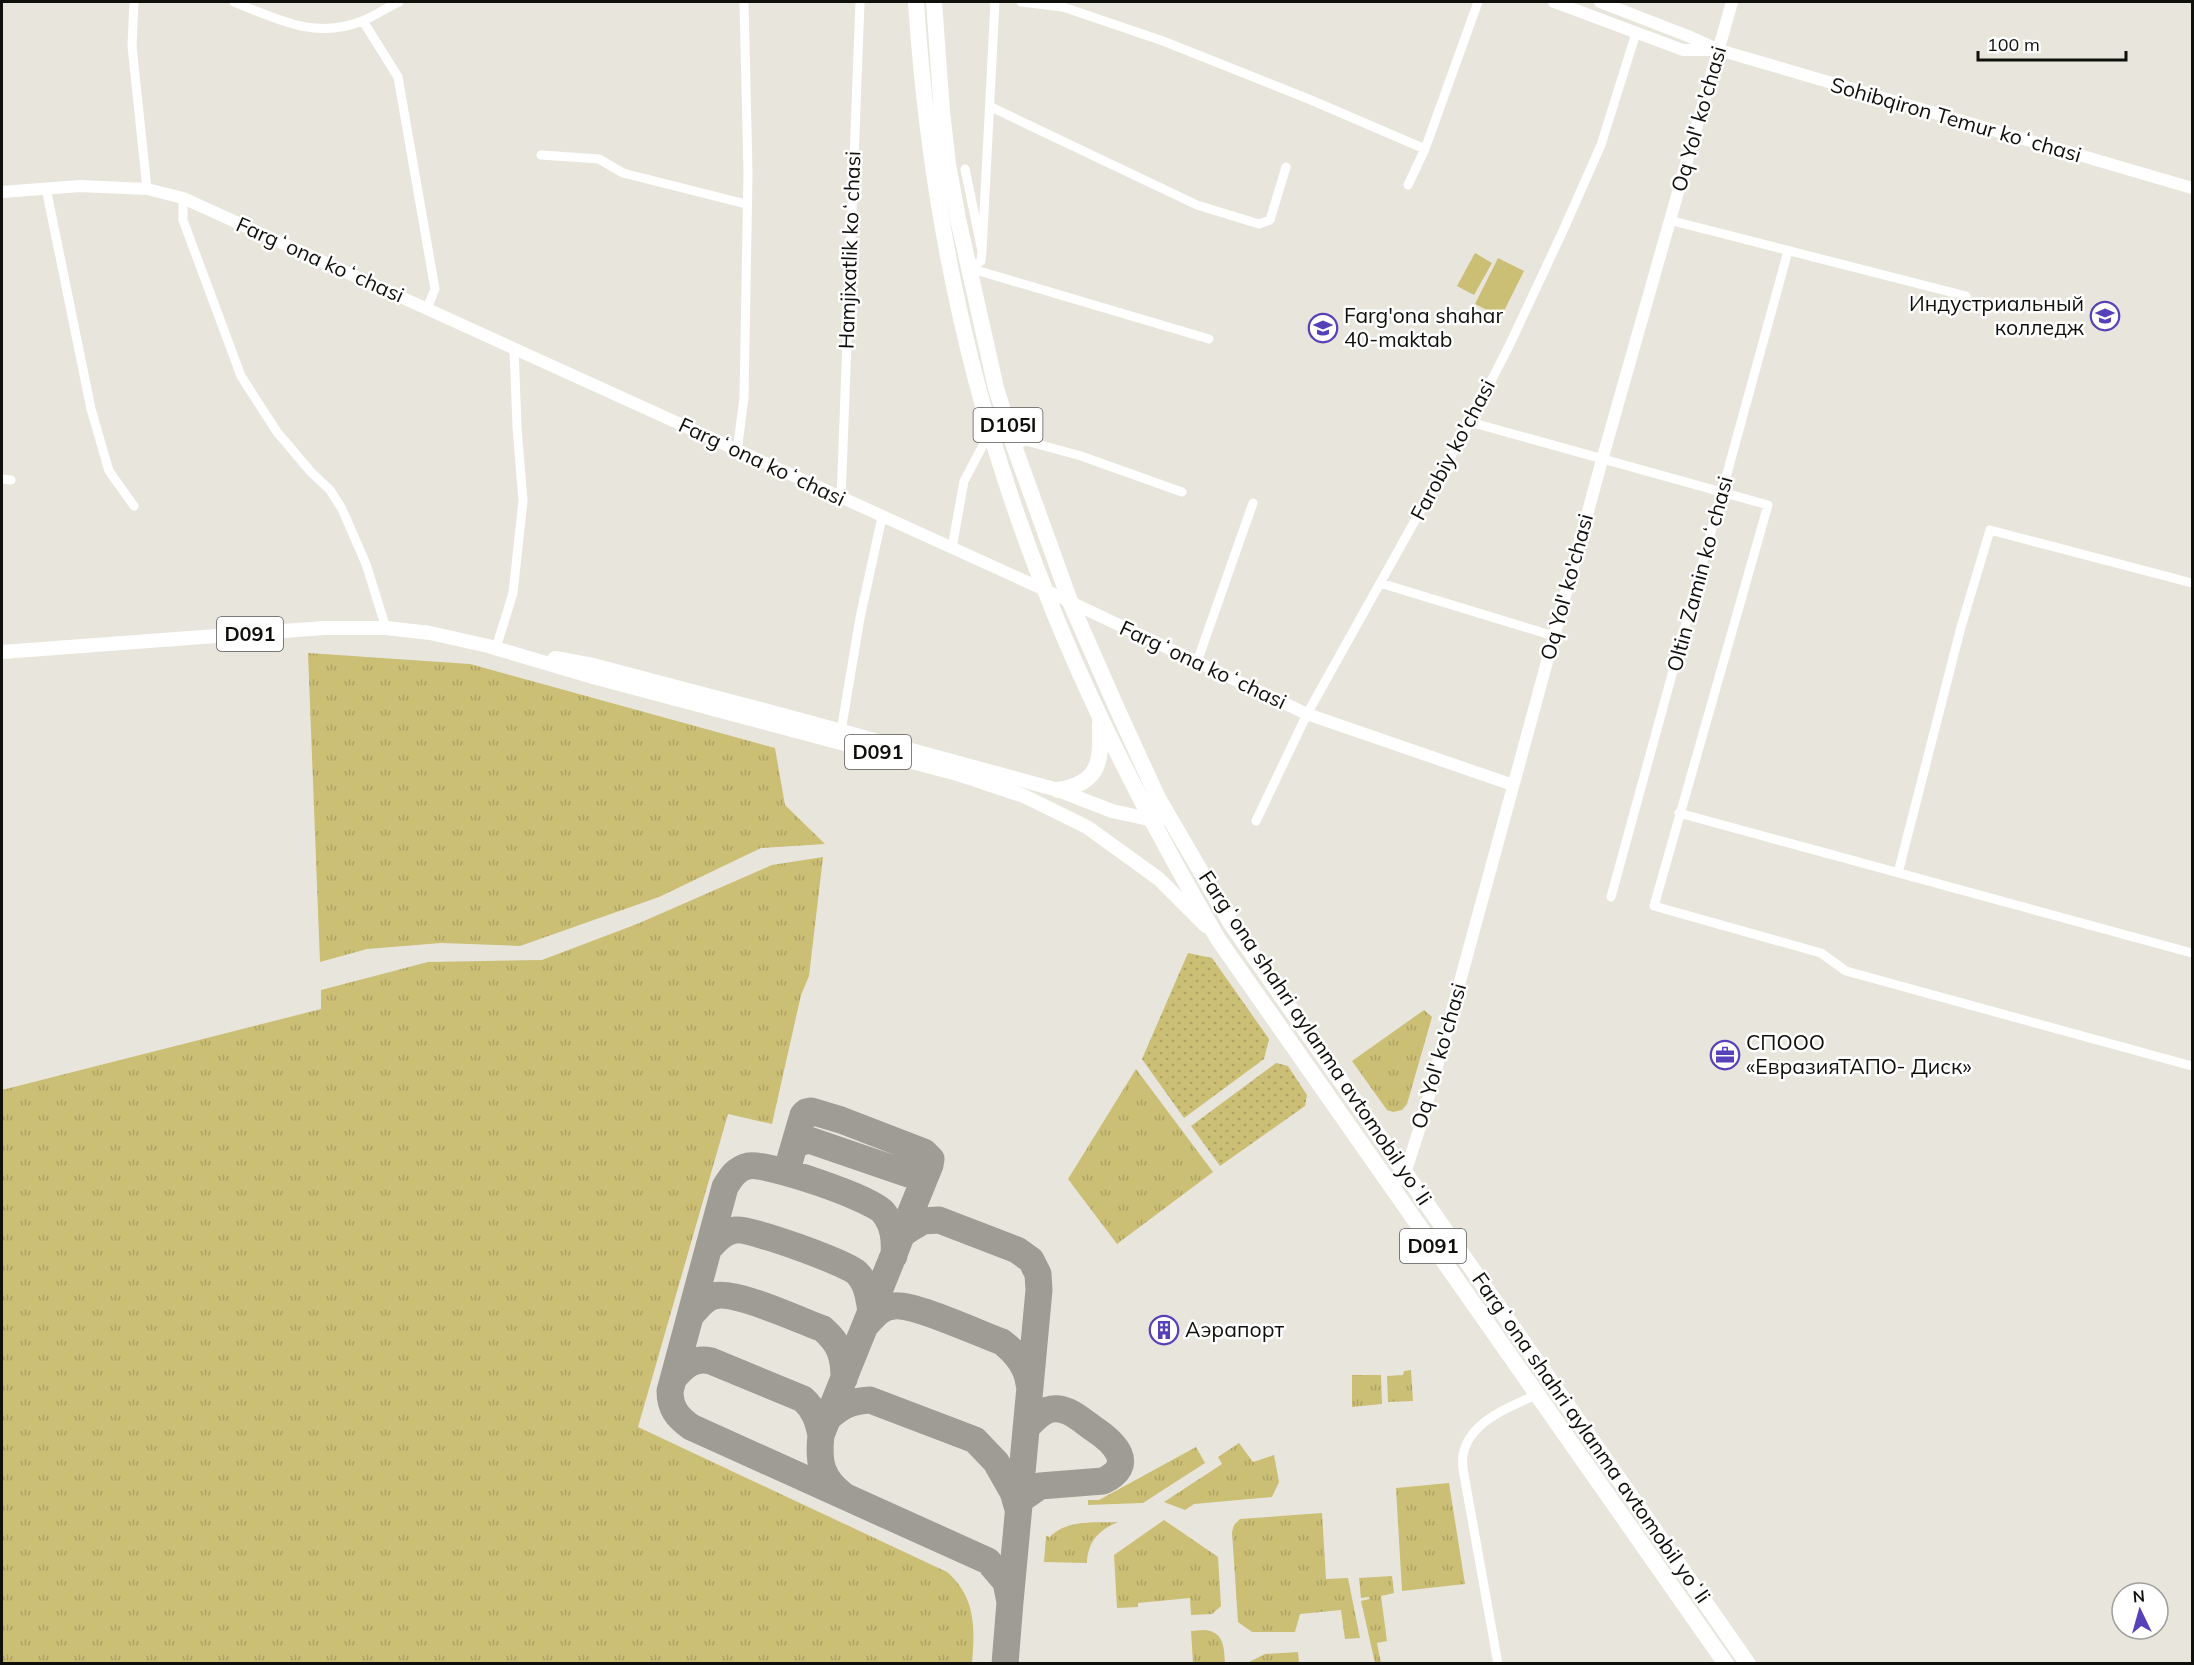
<svg xmlns="http://www.w3.org/2000/svg" width="2194" height="1665" viewBox="0 0 2194 1665" font-family="Mulish,sans-serif">
  <defs>
    <pattern id="grass-tufts" width="24" height="20" patternUnits="userSpaceOnUse" patternTransform="scale(1.5)"><rect width="24" height="20" fill="#cbbe75"/><path d="M3 7l-1-3M5 7V3M7 7l1-3M15 17l-1-3M17 17v-4M19 17l1-3" fill="none" stroke="#ada264"/></pattern>
    <pattern id="garden-dots" width="8" height="8" patternUnits="userSpaceOnUse" patternTransform="scale(1.5)"><rect width="8" height="8" fill="#cbbe75"/><path d="M2 2h.1M6 6h.1" fill="none" stroke="#ada264" stroke-width="1.8" stroke-linecap="round"/></pattern>
  </defs>
  <rect width="100%" height="100%" fill="#e8e6dc"/>
  <path fill="url(#grass-tufts)" d="M308,653L470,664L775,748L785,805L825,844L761,848L659,897L520,946L441,943L367,949L320,962Z
    M823,857L809,976L801,995L772,1124L728,1114L638,1427L947,1572C976,1597 975,1628 972,1663H2V1090L321,1009V990L428,962L542,960L637,924L772,865Z
    M1424,1010L1432,1017L1407,1104L1402,1110L1393,1112L1387,1110L1352,1061Z
    M1136,1069L1213,1172L1117,1244L1068,1179Z
    M1411,1370L1413,1401L1388,1402L1387,1376L1403,1375L1404,1371Z
    M1352,1375H1381L1382,1404L1352,1407Z
    M1239,1443L1253,1462L1274,1455L1279,1482L1272,1497L1194,1504L1185,1510L1164,1502L1222,1464L1218,1457Z
    M1196,1447L1205,1463L1143,1503L1088,1505V1500H1099Z
    M1449,1483L1465,1584L1402,1591L1396,1488Z
    M1322,1513L1326,1579L1348,1578L1360,1638L1345,1639L1341,1610L1300,1614L1295,1632H1252L1238,1622L1232,1532L1234,1525L1240,1519Z
    M1164,1520L1218,1557L1221,1606L1212,1614L1191,1615L1190,1598L1138,1603V1607L1117,1608L1114,1555Z
    M1118,1522C1099,1530 1088,1541 1087,1563L1044,1562L1046,1536L1050,1537C1067,1519 1095,1523 1118,1522Z
    M1392,1576L1394,1593L1381,1596L1387,1641L1377,1643L1381,1663H1375L1361,1601L1369,1599V1597L1361,1598L1359,1578Z
    M1205,1630C1224,1632 1224,1647 1225,1663H1193L1191,1631Z
    M1298,1652L1299,1663H1247L1265,1654Z"/>
  <path fill="url(#garden-dots)" d="M1188,953L1212,958L1269,1039L1264,1059L1184,1118L1142,1059Z
    M1276,1063L1288,1066L1307,1095L1305,1106L1220,1166L1191,1126Z"/>
  <path fill="#cbbe75" d="M1475,253L1492,263L1474,295L1457,286Z
    M1498,258L1524,271L1501,317L1475,304Z"/>
  <g fill="none" stroke-linecap="round" stroke-linejoin="round">
    <path stroke="#9e9c94" stroke-width="27" d="M795,1144L809,1140L917,1177L922,1185
      M792,1174L789,1163L803,1115L806,1112L811,1111L841,1120L924,1152L931,1159L930,1165L902,1234
      M710,1247C718,1239 725,1231 736,1230C750,1228 847,1263 857,1273C867,1283 869,1298 871,1312
      M692,1314C698,1307 705,1298 714,1296C735,1290 799,1320 823,1329C840,1344 844,1356 844,1379
      M867,1324C875,1315 881,1307 894,1306C913,1303 980,1334 1002,1342C1016,1353 1027,1366 1029,1384
      M674,1378C684,1366 694,1357 711,1361L803,1399C815,1410 818,1421 821,1435
      M828,1418C842,1405 852,1401 870,1400L975,1440L996,1462L1013,1492L1018,1509
      M843,1495C821,1478 818,1462 821,1435L902,1234L911,1228L923,1221L939,1220L1017,1250L1031,1260L1038,1274L1039,1290L1010,1602L1006,1582L988,1561L691,1427C677,1417 670,1408 670,1391L725,1187C731,1177 736,1169 748,1166C766,1162 871,1198 883,1212C894,1225 895,1240 894,1256
      M1020,1500L1040,1486L1103,1481C1137,1465 1115,1443 1094,1429C1081,1420 1065,1404 1048,1410C1039,1413 1032,1422 1026,1428
      M1005,1664L1010,1602"/>
    <path stroke="#fff" stroke-width="9" d="M134,2L132,46L147,189
      M234,2C277,19 315,40 362,21C375,16 387,7 399,2
      M1021,2L1063,7L1163,41L1311,100L1425,149
      M363,21L398,77L435,289L427,308
      M991,107L1197,205L1259,224L1270,220L1286,167
      M541,155L599,159L623,173L746,204
      M965,169L982,251L981,261L969,268
      M1408,185L1425,149L1478,2
      M46,188L91,409L109,471L134,506
      M183,198V220L241,376L277,432L311,472L330,490L342,509L366,564L386,628
      M1669,220L1966,296
      M982,251L995,2
      M969,268L1209,339
      M1470,422L1768,505L1654,906L1821,953L1846,971L2192,1066
      M1014,446L1026,441L1081,456L1182,492
      M737,451L744,398L748,174L744,2
      M2,479L11,480
      M841,499L860,2
      M952,548L964,481L990,432
      M1380,583L1554,636
      M496,648L513,593L523,501L517,427L514,349
      M1197,662L1253,503
      M841,731L860,618L882,517
      M1679,813L2192,953
      M1256,821L1307,714L1470,422L1509,346L1562,233L1601,145L1636,33
      M1898,873L1961,627L1990,530L2192,583
      M1611,897L1788,251
      M1498,1664L1465,1480C1463,1471 1461,1460 1464,1451C1472,1420 1512,1406 1538,1394"/>
    <path stroke="#fff" stroke-width="12" d="M1554,2L1683,50H1719L1688,36L1600,2
      M1719,50L2192,188
      M2,192L80,186L147,189L183,198L1045,590L1307,714L1513,785
      M1393,1187L1405,1173L1422,1121L1602,460L1732,2"/>
    <path stroke="#fff" stroke-width="14" d="M2,652L324,628H386L430,633L488,646L593,677L961,775L1024,796L1087,827L1159,879L1206,926
      M555,658L593,665L794,718L1058,790L1112,811L1158,821"/>
    <path stroke="#fff" stroke-width="16" d="M916,2C929,202 970,402 1045,590C1092,711 1153,827 1218,939L1726,1664
      M934,2L942,112L948,164L958,219L996,388L1014,446L1071,604L1118,711L1158,798L1232,925L1748,1664
      M1058,790C1101,783 1101,761 1100,723"/>
  </g>
  <defs>
    <g id="university-ring" transform="scale(1.5)"><circle r="9.5" fill="#fff" stroke="#5741b8" stroke-width="1.5"/><path d="M0-5L7-2L0 1L-7-2ZM-4 1L0 2.5L4 1V4Q0 6-4 4Z" fill="#5741b8"/></g>
    <g id="school-ring" transform="scale(1.5)"><circle r="9.5" fill="#fff" stroke="#5741b8" stroke-width="1.5"/><path d="M0-5L7-2L0 1L-7-2ZM-4 1L0 2.5L4 1V4Q0 6-4 4Z" fill="#5741b8"/></g>
    <g id="office-ring" transform="scale(1.5)"><circle r="9.5" fill="#fff" stroke="#5741b8" stroke-width="1.5"/><path d="M-6-3h4V-5.5h4V-3h4V5H-6ZM-1-4.5V-3h2v-1.5ZM-6 0V1H6V0Z" fill="#5741b8"/></g>
    <g id="building-ring" transform="scale(1.5)"><circle r="9.5" fill="#fff" stroke="#5741b8" stroke-width="1.5"/><path d="M-4-6H4V6H1V3H-1V6H-4ZM-2.5-4.3h1.7v1.8h-1.7ZM.8-4.3h1.7v1.8H.8ZM-2.5-1h1.7V.8h-1.7ZM.8-1h1.7V.8H.8Z" fill="#5741b8"/></g>
  </defs>
  <g fill-rule="evenodd">
    <use href="#university-ring" x="2105" y="316"/>
    <use href="#school-ring" x="1323" y="328"/>
    <use href="#office-ring" x="1725" y="1055"/>
    <use href="#building-ring" x="1164" y="1330"/>
  </g>
  <g text-anchor="middle" stroke-width="5" stroke-linejoin="round" paint-order="stroke">
    <g fill="#fff" stroke="#575754" stroke-width="1.5">
      <rect x="973.5" y="408" width="69" height="34" rx="4.5"/>
      <rect x="217" y="617" width="66" height="34" rx="4.5"/>
      <rect x="845" y="735" width="66" height="34" rx="4.5"/>
      <rect x="1400" y="1229" width="66" height="34" rx="4.5"/>
    </g>
    <g font-size="20" font-weight="bold" fill="#0f0f0b">
      <text x="1008" y="432">D105l</text>
      <text x="250" y="641">D091</text>
      <text x="878" y="759">D091</text>
      <text x="1433" y="1253">D091</text>
    </g>
    <g font-size="21" fill="#0f0f0b" stroke="#fff">
      <text transform="translate(1699 119) rotate(-74)" y="7">Oq Yol' ko'chasi</text>
      <text transform="translate(1956 120) rotate(16)" y="7">Sohibqiron Temur koʻchasi</text>
      <text transform="translate(850 250) rotate(-88)" y="7">Hamjixatlik koʻchasi</text>
      <text transform="translate(320 260) rotate(24)" y="7">Fargʻona koʻchasi</text>
      <text transform="translate(1453 450) rotate(-62)" y="7">Farobiy ko'chasi</text>
      <text transform="translate(762 462) rotate(25)" y="7">Fargʻona koʻchasi</text>
      <text transform="translate(1700 574) rotate(-75)" y="7">Oltin Zamin koʻchasi</text>
      <text transform="translate(1567 587) rotate(-75)" y="7">Oq Yol' ko'chasi</text>
      <text transform="translate(1203 665) rotate(25)" y="7">Fargʻona koʻchasi</text>
      <text transform="translate(1315 1038) rotate(56)" y="7">Fargʻona shahri aylanma avtomobil yoʻli</text>
      <text transform="translate(1439 1056) rotate(-74)" y="7">Oq Yol' ko'chasi</text>
      <text transform="translate(1591 1438) rotate(55)" y="7">Fargʻona shahri aylanma avtomobil yoʻli</text>
    </g>
    <g font-size="21" fill="#0f0f0b" stroke="#fff" text-anchor="start">
      <text x="2084" y="311" text-anchor="end">Индустриальный<tspan x="2084" dy="24">колледж</tspan></text>
      <text x="1344" y="323">Farg'ona shahar<tspan x="1344" dy="24">40-maktab</tspan></text>
      <text x="1746" y="1050">СПООО<tspan x="1746" dy="24">«ЕвразияТАПО- Диск»</tspan></text>
      <text x="1185" y="1337">Аэрапорт</text>
    </g>
  </g>
  <rect width="2194" height="1665" fill="none" stroke="#0f0f0b" stroke-width="6"/>
  <g transform="translate(2140 1611) rotate(355)"><circle r="28" fill="#ffffff" stroke="#9f9f9d" stroke-width="1.5"/>
  <path d="M0-4.5L10 22L0 15L-10 22Z" fill="#5741b8"/>
  <text y="-9" font-size="16" font-weight="bold" text-anchor="middle" fill="#0f0f0b">N</text>
  </g>
  <path d="M1978 51v9h148v-9" fill="none" stroke="#0f0f0b" stroke-width="3"/>
  <text x="1987" y="51" font-size="18" fill="#0f0f0b" stroke="#ffffff" stroke-width="4.5" paint-order="stroke">100 m</text>
</svg>
